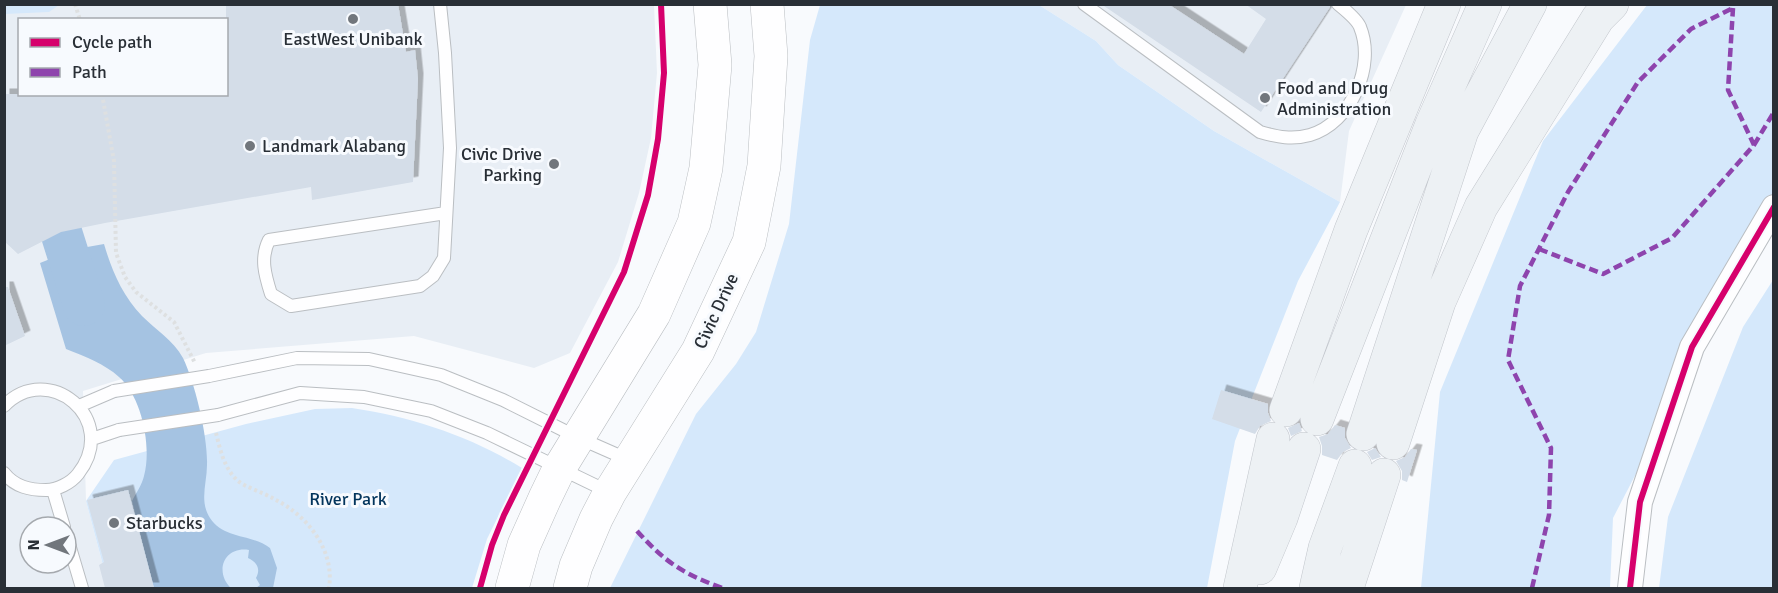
<svg xmlns="http://www.w3.org/2000/svg" width="1778" height="593" viewBox="0 0 1778 593" font-family="Signika,sans-serif">
  <defs>
    <filter id="shadow"><feDropShadow dx="5.5" dy="-5.5" stdDeviation="0" flood-color="#0004"/></filter>
  </defs>
  <rect width="100%" height="100%" fill="#f8fafd"/>
  <path fill="#e8eef5" fill-rule="evenodd" d="M4,5H654L657,73L651,138L639,193L618,262L570,353L534,368L414,336L206,353L83,391L86,501L109,588H5ZM20,20H226V94H20ZM30,527H66V563H30Z
    M1039,5H1406L1349,131L1340,202L1214,131L1118,65L1096,41Z"/>
  <path fill="#d5e8fb" d="M5,4H59V5L49,12L5,14Z
    M820,5H1039L1096,41L1118,65L1214,131L1340,202L1298,281L1235,441L1207,588H610L696,414L736,364L756,332L789,224L810,40Z
    M1647,5H1773V210L1613,518L1610,588H1421L1440,392L1543,141Z
    M1773,280V588H1659L1668,517L1743,327Z
    M352,408C412,417 470,436 522,468L487,539L472,588H109L86,501L114,460L246,424L315,409Z"/>
  <path fill="#a5c3e2" d="M104,244C112,271 122,295 142,316C156,330 173,340 183,358C195,383 208,437 207,465C207,483 199,501 210,518C223,539 252,534 270,548L277,568L273,588H256L260,585L256,578C261,569 257,562 248,558L249,550C224,546 214,572 231,588H154L132,501C136,493 142,485 144,476C152,447 142,397 119,377C105,364 84,356 66,349L40,263L50,259L48,254Z"/>
  <g fill="none" stroke-linecap="round" stroke-linejoin="round">
    <path stroke="#a5c3e2" stroke-width="42" d="M61,232L84,305"/>
  </g>
  <path fill="#d4dde8" filter="url(#shadow)" d="M226,4H398L406,52L415,50L418,79L413,182L312,200L311,187L105,223L61,232L18,254L4,241V94H226Z
    M1101,4H1168L1244,54L1266,19L1245,4H1330V7L1261,112Z
    M4,287H8L25,336L4,346Z
    M1221,390L1268,404V413L1271,421L1260,426L1255,434L1212,419Z
    M1299,423L1302,431L1291,436L1288,428Z
    M1335,425L1345,428V438L1351,448L1343,452L1337,460L1322,455V446L1319,437L1328,434Z
    M1375,448L1381,457L1372,460L1367,452Z
    M1411,449L1417,450L1407,482L1402,480V471L1396,461L1405,457Z
    M128,490L154,588H105L99,565L104,562L87,500Z"/>
  <g fill="none" stroke-linecap="round" stroke-linejoin="round">
    <g stroke="#babec2" stroke-width="14">
      <path id="service" d="M440,4L445,53L450,148L444,258L433,276L420,286L291,306L271,294C265,275 260,258 269,240L446,213
        M1084,4L1260,132C1278,137 1292,140 1310,135C1351,123 1376,66 1360,27C1357,19 1345,10 1338,4
        M209,376L297,358L369,359L441,375L503,400L579,438L629,460
        M4,406C48,360 121,419 78,474C71,483 57,490 46,490C30,490 15,487 4,473
        M79,406L114,391
        M218,415L300,393L364,397L431,411L487,433L609,492
        M92,439L119,430
        M53,490L64,527
        M66,534L82,588"/>
    </g>
    <g stroke="#babec2" stroke-width="26">
      <path id="minor" d="M1630,588L1640,502L1692,347L1774,207"/>
    </g>
    <g stroke="#babec2" stroke-width="34">
      <path id="secondary" d="M512,588L524,545L545,498L559,469L654,314L694,223L706,168L715,65L710,4
        M570,588L576,566L596,519L610,492L698,351L749,242L764,166L771,56L767,4"/>
    </g>
    <g stroke="#c2c6cc" stroke-width="34">
      <path id="motorway" d="M1286,410L1351,230L1444,4
        M1317,419L1432,124L1485,4
        M1363,434L1462,131L1530,4
        M1393,443L1439,302L1481,207L1598,18L1612,4
        M1260,568L1281,518L1304,449
        M1240,588L1273,439
        M1316,588L1325,548L1355,466
        M1347,588L1384,475"/>
    </g>
    <path stroke="#dee0e1" stroke-width="4" stroke-dasharray="3 3" stroke-linecap="butt" d="M75,4L80,20
      M102,94L114,161L116,253L125,277L136,292L174,322L195,363
      M216,433C220,449 224,468 237,480C246,488 263,492 274,499C307,515 335,550 329,588"/>
    <use href="#service" stroke="#fefeff" stroke-width="12"/>
    <use href="#minor" stroke="#fefeff" stroke-width="24"/>
    <use href="#secondary" stroke="#fefeff" stroke-width="33"/>
    <use href="#motorway" stroke="#edf1f4" stroke-width="33"/>
    <g stroke="#babec2" stroke-width="14" stroke-linecap="butt">
      <path id="service-bridge" d="M114,391L209,376
        M119,430L218,415"/>
    </g>
    <use href="#service-bridge" stroke="#fefeff" stroke-width="12"/>
    <path stroke="#8e44ad" stroke-width="4.5" stroke-dasharray="9 4.5" stroke-linecap="butt" d="M1754,145L1774,112
      M1539,249L1603,274L1672,238L1754,145L1728,90L1733,8
      M637,531C666,563 682,573 722,588
      M1532,588L1549,515L1551,448L1508,360L1520,286L1568,192L1638,82L1691,29L1733,8"/>
    <g stroke="#f7fafe" stroke-width="10">
      <path id="cycleway" d="M480,588L492,545L504,515L624,272L648,195L658,139L664,73L661,4
        M1630,588L1640,502L1692,347L1774,207"/>
    </g>
    <use href="#cycleway" stroke="#d6006c" stroke-width="6"/>
  </g>
  <g fill="#71767c" stroke="#f7fafe" stroke-width="2">
    <circle cx="353" cy="19" r="6"/>
    <circle cx="1265" cy="98" r="6"/>
    <circle cx="250" cy="146" r="6"/>
    <circle cx="554" cy="164" r="6"/>
    <circle cx="114" cy="523" r="6"/>
  </g>
  <g text-anchor="middle" stroke-width="6" stroke-linejoin="round" paint-order="stroke">
    <g font-size="18" fill="#292f36" stroke="#f7fafe" text-anchor="start">
      <text x="353" y="45" text-anchor="middle">EastWest Unibank</text>
      <text x="1277" y="94">Food and Drug<tspan x="1277" dy="21">Administration</tspan></text>
      <text x="262" y="152">Landmark Alabang</text>
      <text x="542" y="160" text-anchor="end">Civic Drive<tspan x="542" dy="21">Parking</tspan></text>
      <text x="126" y="529">Starbucks</text>
    </g>
    <g font-size="18" fill="#292f36" stroke="#f7fafe">
      <text transform="translate(716 311) rotate(-65)" y="6">Civic Drive</text>
    </g>
    <g font-size="18" fill="#03355c" stroke="#f7fafe">
      <text x="348" y="505">River Park</text>
    </g>
  </g>
  <rect width="1778" height="593" fill="none" stroke="#292f36" stroke-width="12"/>
  <rect x="18" y="18" width="210" height="78" fill="#f7fafe" stroke="#a5a9ae" stroke-width="1.5"/>
  <rect x="30" y="38" width="30" height="9" fill="#d6006c" stroke="#a5a9ae" stroke-width="1.5"/>
  <text x="72" y="48" font-size="18" fill="#292f36">Cycle path</text>
  <rect x="30" y="68" width="30" height="9" fill="#8e44ad" stroke="#a5a9ae" stroke-width="1.5"/>
  <text x="72" y="78" font-size="18" fill="#292f36">Path</text>
  <g transform="translate(48 545) rotate(270)"><circle r="28" fill="#f7fafe" stroke="#a5a9ae" stroke-width="1.5"/>
  <path d="M0-4.5L10 22L0 15L-10 22Z" fill="#71767c"/>
  <text y="-9" font-size="16" font-weight="bold" text-anchor="middle" fill="#292f36">N</text>
  </g>
</svg>
